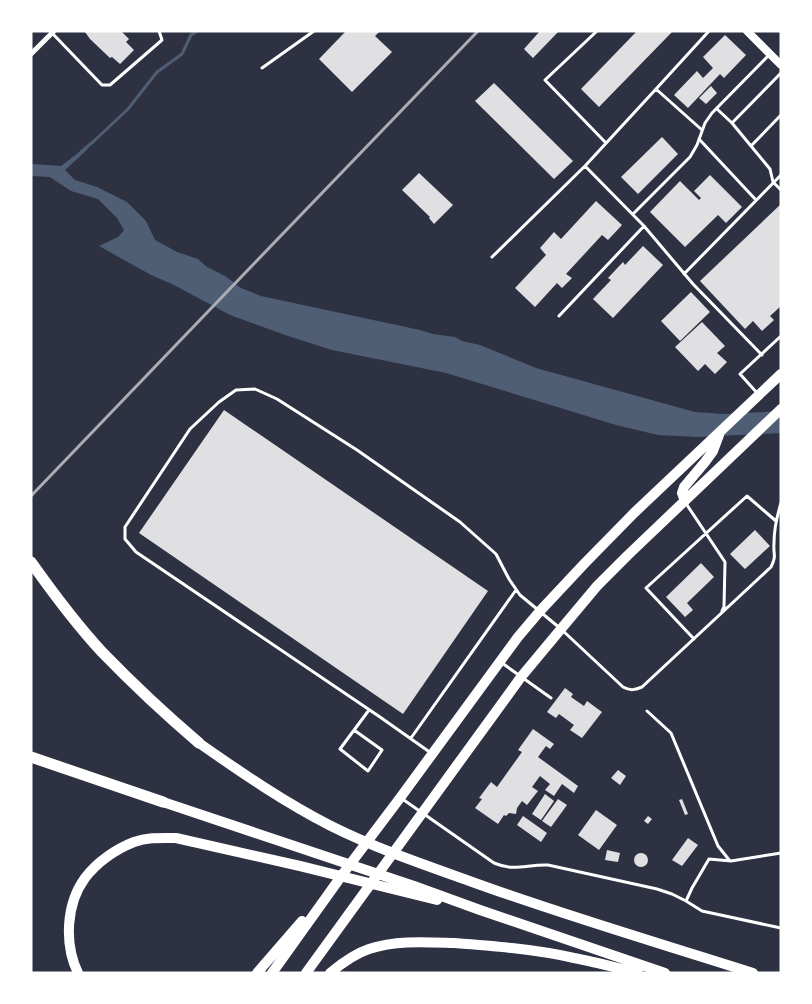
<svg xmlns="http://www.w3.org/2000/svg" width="812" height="1004" viewBox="0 0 812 1004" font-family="'Noto Sans',sans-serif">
  <rect width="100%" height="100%" fill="#2d3142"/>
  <path fill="#4f5d75" d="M88,149L65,170L75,180L97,187L127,202L146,221L155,240L177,252L198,259L207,267L225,276L241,288L261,296L420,330L433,334L455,337L462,341L480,345L536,368L695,412L723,414L781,411V433L698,437L658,435L616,425L446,373L332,350L288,336L230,315L172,284L151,275L99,246L118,237L124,230L117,218L98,199L71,191L50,177L31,176V164L61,166L82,150Z"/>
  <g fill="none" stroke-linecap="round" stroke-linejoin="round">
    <path stroke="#4f5d75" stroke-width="3" d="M81,152L94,141L128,109L157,72L182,54L191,35L197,31"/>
  </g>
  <path fill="#e0e0e3" d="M86,31H121L129,39L126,42L134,50L120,64L112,57L110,58L90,39L85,32Z
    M346,31H380L375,36L392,52L352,92L319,59Z
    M540,31H559L533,58L524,49Z
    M637,31H673L599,107L581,89Z
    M725,35L746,55L724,78L720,74L688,108L674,95L697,71L703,78L713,68L703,57Z
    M494,83L573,161L554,179L475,101Z
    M711,86L717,93L706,104L699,98Z
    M662,137L678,154L638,194L621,177Z
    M419,173L453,205L434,224L429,218L430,217L402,190Z
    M710,175L742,207L726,223L718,215L685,247L650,212L680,181L699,200L701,198L694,191Z
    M596,201L622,225L608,240L602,235L566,274L572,278L562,288L557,283L535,307L515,288L546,255L540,248L554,232L561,239Z
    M781,204V306L770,316L774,320L762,331L753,321L745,329L700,281Z
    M643,246L663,265L613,318L593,299L611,280L608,278L623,262L625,265Z
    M691,292L710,312L680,341L661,321Z
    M702,322L725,346L717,353L727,362L715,374L705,364L698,371L675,347Z
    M224,410L488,591L403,714L139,533Z
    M755,530L770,546L745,569L730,554Z
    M701,563L714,577L687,603L693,610L685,617L666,597Z
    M565,688L573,694L571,697L584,706L587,701L602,712L582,738L570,730L574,725L559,714L556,718L547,712Z
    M533,729L554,744L550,749L546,746L538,757L578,786L574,793L562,784L554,796L545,790L550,784L540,776L532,787L538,791L527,805L522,801L517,808L516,814L509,813L506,816L504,815L498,824L475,808L482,799L479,798L491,782L497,787L522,752L518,750Z
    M618,770L626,776L620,785L611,778Z
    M545,794L554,801L541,820L532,814Z
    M558,799L567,805L551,827L542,821Z
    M682,799L688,814L685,815L679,800Z
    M596,810L617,825L599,850L578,835Z
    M523,816L547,833L541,842L517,825Z
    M648,816L652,819L648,824L644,821Z
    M688,838L698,845L682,866L672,860Z
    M607,850L620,853L618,862L605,860Z
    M634 860a7 7 0 1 1 14 0a7 7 0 1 1-14 0Z"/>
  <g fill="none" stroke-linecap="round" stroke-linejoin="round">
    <path stroke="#fff" stroke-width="3" d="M597,31L545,80L606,143
      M52,33L102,85H110L162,40L159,31
      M262,68L314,31
      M656,89L702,130
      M717,109L732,123L751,146L781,115
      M732,123L781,73
      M699,139L756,200
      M751,146L770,169L773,182L781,190
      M585,166L644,226L693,284L762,355
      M633,214L690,157L697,145L705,123L712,113L769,55
      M492,257L585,166L656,89L709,31
      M684,274L781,175
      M559,316L644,226
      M758,394L740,374L781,336
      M685,502L725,562L724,607L722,611
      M694,639L646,588L747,496L776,521
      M502,663L551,698
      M647,711L671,733L718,846L730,861
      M354,730L382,750L368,771L340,749L369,710
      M411,738L516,590
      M431,753L380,717L136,552L125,539V527L190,429L219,402L236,390L255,389L277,399L357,450L460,522L496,554L509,579L520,595L561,629L623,687C630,691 635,690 642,687L771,567C777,555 773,555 774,543C774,530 777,516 781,503
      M401,798L494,863C515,872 527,864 548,865L657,889L672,894L686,901
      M781,853L731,861L709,859L692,888L686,901L702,911L781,928"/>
    <path stroke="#fff" stroke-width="5" d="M31,54L54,31"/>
    <path stroke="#fff" stroke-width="8" d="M747,31L781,65"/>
    <path stroke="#fff" stroke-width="10" d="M685,501L682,493L684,487L705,462L713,451L719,435
      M199,743C242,773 284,802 331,826C373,847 419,863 464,879C559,914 656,942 753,973
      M163,802L414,886L480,910L665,973
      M78,973C64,944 66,904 85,878C97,862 116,849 134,842C148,837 162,838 176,838L300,866L437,900
      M257,973L302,921
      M272,973L345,871L400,798L518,637L540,611L584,564L634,513L781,374
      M306,973L521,677L561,629L597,586L628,555L781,409
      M330,973C342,963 354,954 369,949C396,940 425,942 453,943C493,946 534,949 574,958C596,962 617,968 638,973"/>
    <path stroke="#fff" stroke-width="11" d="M31,562C53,593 76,624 102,652C133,684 165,714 199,743
      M31,757L163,802"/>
    <path stroke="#abadb3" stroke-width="3" d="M31,496L245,273L478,31"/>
  </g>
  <rect width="812" height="1004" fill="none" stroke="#ffffff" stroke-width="65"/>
</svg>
